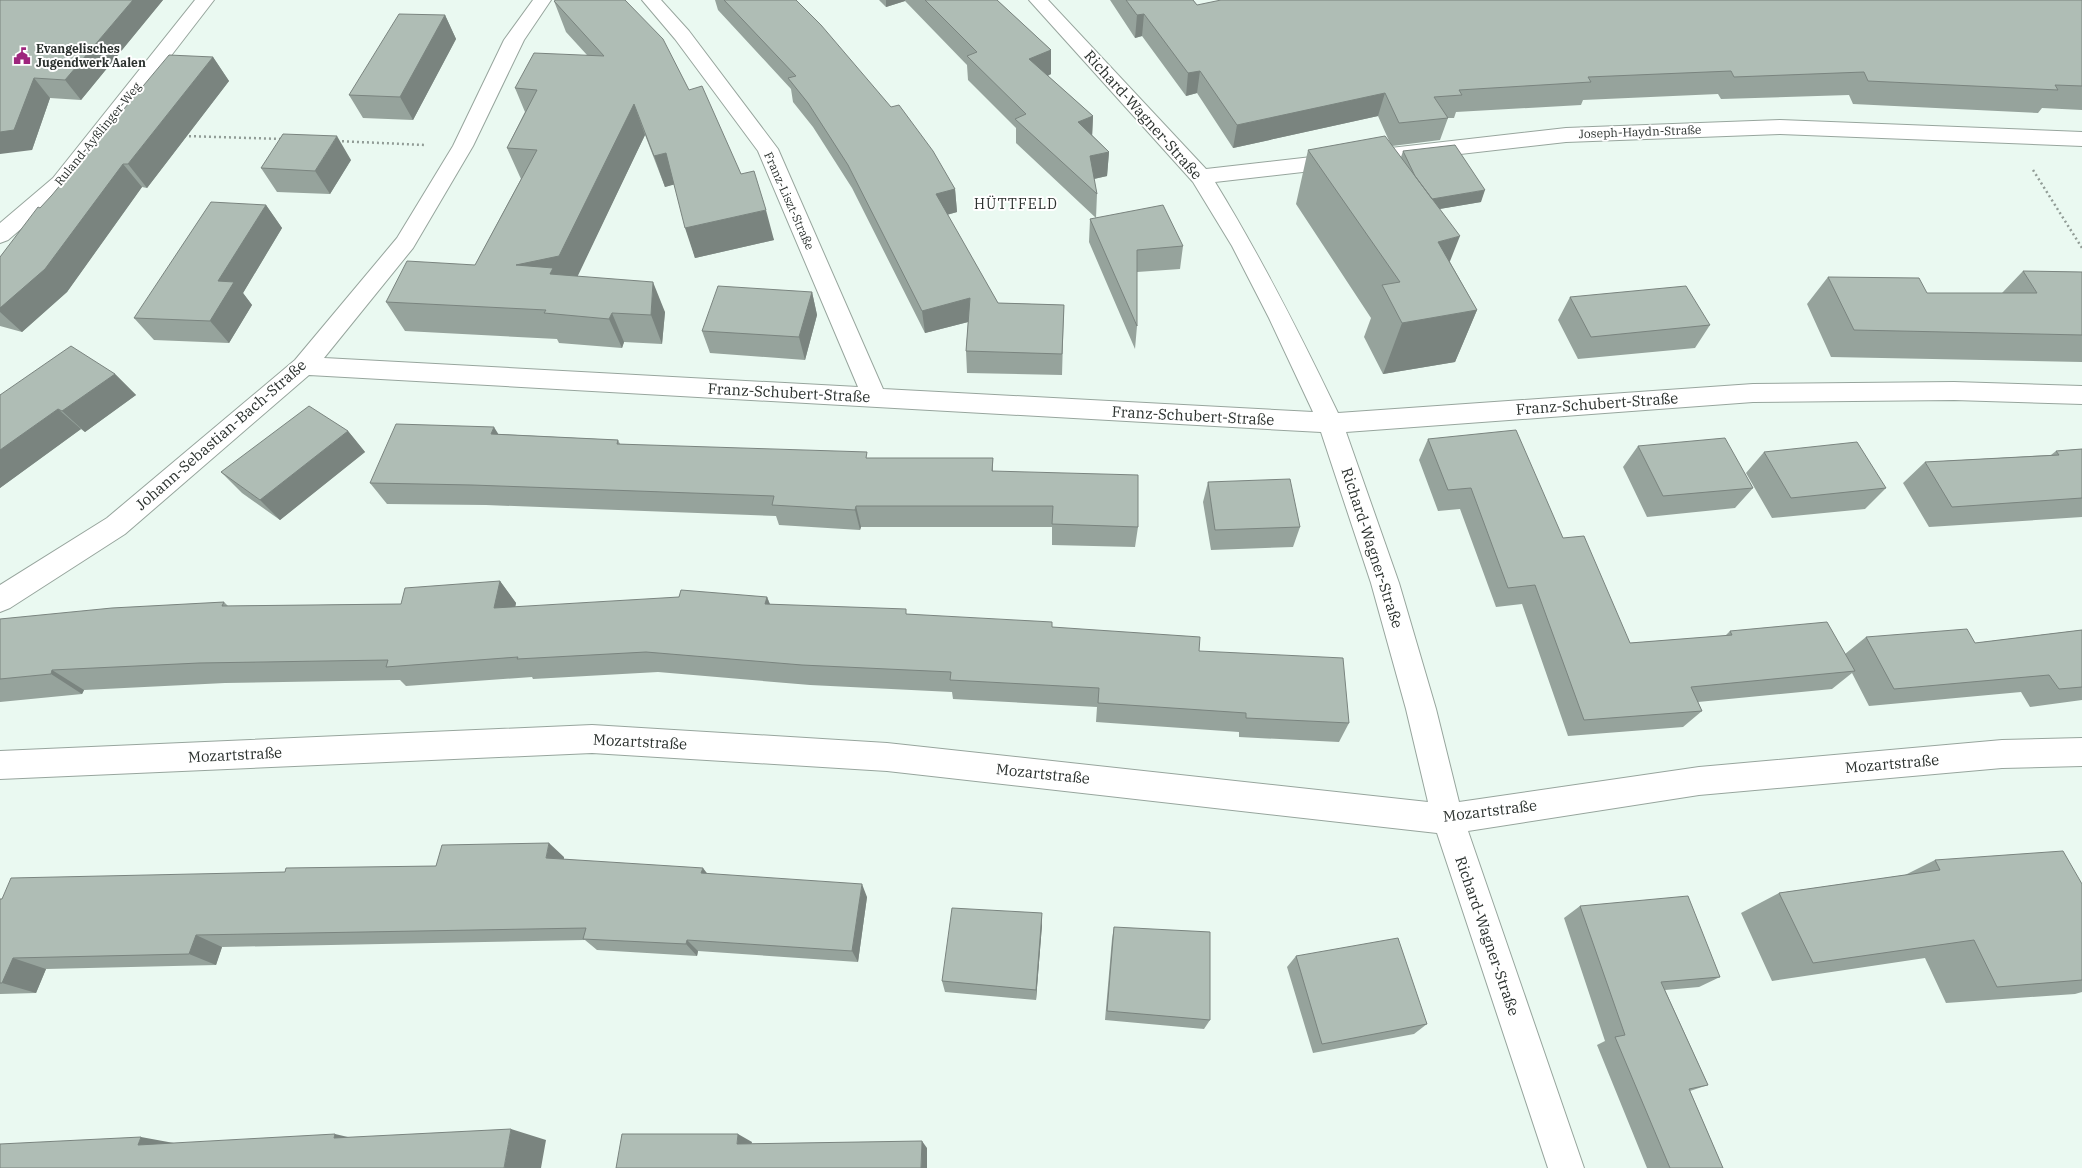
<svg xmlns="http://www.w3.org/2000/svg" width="2082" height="1168" viewBox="0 0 2082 1168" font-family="'IBM Plex Serif',serif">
  <rect width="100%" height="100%" fill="#eaf9f1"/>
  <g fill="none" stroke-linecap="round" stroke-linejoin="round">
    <g stroke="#97a59d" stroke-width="2">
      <path id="minor" d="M195,0H214L69,188L8,240L0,243V223L53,178Z
        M533,0H551L524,40L473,146L413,248L324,358L858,387L758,151L675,39L642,0H661L689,31L778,149L883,389L1313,412L1269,318L1232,246L1193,182L1029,0H1048L1206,169L1566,128L1780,120L2082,132V146L1780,134L1566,142L1215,182C1261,257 1300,334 1338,413L1753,384L1954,382L2082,386V404L1954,400L1753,402L1346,432L1399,583L1436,709L1459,802L1699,767L2002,740L2082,738V766L2002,768L1699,795L1468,831L1584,1168H1548L1437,833L887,771L592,753L0,779V751L592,725L887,743L1428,802L1406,709L1371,583L1321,432L309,375L125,534L10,608L0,612V585L107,518L295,360L397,238L453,146L504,40Z"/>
    </g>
    <path stroke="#919c96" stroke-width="2.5" stroke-dasharray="2 3" stroke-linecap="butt" d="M184,136L283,139
      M337,141L425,145
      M2033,170L2082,248"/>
    <use href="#minor" fill="#fff" fill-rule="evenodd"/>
  </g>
  <path fill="#96a39c" d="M0,0H163L81,100L50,98L32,150Z
    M715,0H796L955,189L957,212L947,215L998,303L1064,305L1062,375L967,373L966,351L968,322L925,333L852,188L813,127L793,102L791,89L718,10Z
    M879,0H997L1051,50V74L1048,76L1093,116L1092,135L1109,152L1107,176L1094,179L1097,194L1096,218L1016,143V128L968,80L967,65L905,1L886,7Z
    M1110,0H1193L1197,5L2082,0V110L2042,108L2038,113L1853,104L1849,95L1721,99L1718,94L1583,100L1581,105L1456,112L1454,118H1448L1440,140L1392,146L1401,157L1403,151L1481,202L1439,209L1450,262L1477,310L1455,362L1383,374L1364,337L1371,318L1296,204L1308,150L1390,143L1378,116L1233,148L1197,93L1186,96L1142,36L1135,38Z
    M554,1L689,90L741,174L774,240L695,258L674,184L665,187L645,135L577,276L665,312L662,344L624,342L622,348L559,343L557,339L405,331L386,302L475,265L521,179L507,148L525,112L515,88L587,55L566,32Z
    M445,15L456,39L413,120L363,118L349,95Z
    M213,57L229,81L147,188L142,187L67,292L22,332L0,326V257L40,208Z
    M351,160L330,194L277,192L261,168Z
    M266,205L282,228L243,293L252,305L229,343L154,340L134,318Z
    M1090,219L1183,246L1180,269L1137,272V326L1135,349L1089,242Z
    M2023,271L2082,272V362L1831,357L1807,304L1828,277L1927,293H2002Z
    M812,292L817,315L805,360L710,353L702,331Z
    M1570,297L1710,325L1695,348L1578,359L1558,320Z
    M115,374L136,395L85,432L81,429L0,488V395Z
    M348,431L365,452L280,520L242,493L221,472Z
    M498,434L618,440L620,444L868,458H993V471L1138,527L1135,547L1052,545V527H861L860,530L779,525L776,516L486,505L387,504L370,483Z
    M1428,439L1563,538L1630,643L1725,636L1730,631L1845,654L1866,637L1975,643L2082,630V700L2030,707L2021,692L1869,706L1852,673L1832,689L1698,702L1702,711L1683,727L1568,736L1522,604L1496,607L1460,509L1438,511L1419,460Z
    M1638,446L1753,488L1735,508L1647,517L1623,467Z
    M2082,449V517L1929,527L1903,483L1925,462L2051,455L2056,451Z
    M1764,452L1886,488L1865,509L1772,518L1746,473Z
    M1208,482L1300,527L1293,547L1211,550L1203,502Z
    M500,581L516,603L515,607L767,597L770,604L907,614L1052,627L1199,651L1349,723L1339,742L1239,737V732L1096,722L1097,707L953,699L952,692L810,685L658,672L533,679L532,677L406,686L400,680L225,683L84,690L82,694L0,702V619L224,602L228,606L401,604Z
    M564,857V859L707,874L867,897L858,962L698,951L697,956L597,950L585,940L222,947L216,965L46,969L36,993L0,994V899L285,872L436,866Z
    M1935,860L2082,884V992L2075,994L1946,1003L1925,958L1772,981L1741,913L1779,893L1905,875Z
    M1580,906L1720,977L1699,987L1665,990L1708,1085L1690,1091L1723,1168H1647L1597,1045L1605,1041L1564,918Z
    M1042,925L1036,1000L945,992L942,981Z
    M1114,927L1210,1020L1204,1029L1105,1020L1112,939Z
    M1296,956L1427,1024L1414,1034L1313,1053L1287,967Z"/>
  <path fill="#7a847f" d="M133,0H163L81,100L65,80Z
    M886,0H905V1L886,7Z
    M1144,14L1142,36L1135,38L1137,15Z
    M445,15L456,39L413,120L400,97Z
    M1051,50V74L1029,83V59Z
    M213,57L229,81L147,188L128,164Z
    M1200,71L1197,93L1186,96L1188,73Z
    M34,78L50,98L32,150L0,154V132Z
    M1385,93L1378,116L1233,148L1237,125Z
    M634,104L645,135L573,286L516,265Z
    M1093,116L1092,139L1078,122Z
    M337,136L351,160L330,194L315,171Z
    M1109,152L1107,176L1089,180L1090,156Z
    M666,153L676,184L665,187L654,156Z
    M123,164L142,187L67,292L22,332L0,312V308Z
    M955,189L957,212L938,217L936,194Z
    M1485,190L1481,202L1422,212L1426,200Z
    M266,205L282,228L243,293L252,305L229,343L210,321L218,281Z
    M766,210L774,240L695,258L685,228Z
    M1460,236L1439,289L1438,242Z
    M653,282L665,312L662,344L651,315Z
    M812,292L817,315L805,360L799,337Z
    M970,298L972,321L925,333L922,311Z
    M1477,310L1455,362L1383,374L1402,323Z
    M612,313L624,342L622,348L609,319Z
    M115,374L136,395L85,432L62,411Z
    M58,409L81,429L0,488V450Z
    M494,427L507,448L491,434Z
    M348,431L365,452L280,520L260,500Z
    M856,506L861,527L860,530L855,510Z
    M500,581L516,603L511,629L494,608Z
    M767,597L775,618L765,604Z
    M52,670L84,690L82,694L51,674Z
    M549,843L564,857L561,872L546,858Z
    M703,868L713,881L701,873Z
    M862,884L867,897L858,962L852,951Z
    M1042,913V925L1036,1000V990Z
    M196,935L222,947L216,965L189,954Z
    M687,940L698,951L697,956L686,944Z
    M13,958L46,969L36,993L2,983Z
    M511,1129L546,1140L541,1168H504Z
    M335,1134L382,1145L334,1138Z
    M738,1134L752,1142L750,1151L737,1144Z
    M141,1137L201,1148L138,1145Z
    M922,1141L927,1148V1168H921Z"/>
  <path fill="#afbdb5" stroke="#7a847f" d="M0,0H133L65,80L34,78L14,130L0,132Z
    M556,0H625L663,39L689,90L702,86L741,174L754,171L766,210L685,228L666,153L654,156L634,104L559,256L516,265L553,268L550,274L653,282L651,315L612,313L609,319L544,313L546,310L386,302L407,261L475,265L537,150L507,148L537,90L515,88L534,53L604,56L554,1Z
    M724,0H796L821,25L891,107L899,105L933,151L955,189L936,194L998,303L1064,305L1062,354L966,351L970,298L922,311L848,165L808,103L788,78L796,76Z
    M925,0H997L1051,50L1029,59L1093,116L1078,122L1109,152L1090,156L1097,194L1015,119L1026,114L967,56L977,52Z
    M1126,0H1193L1197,5L1221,0H2082V86L2055,85L2058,90L1868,81L1864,72L1734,77L1731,71L1588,77L1591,82L1459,90L1462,95L1434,97L1448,118L1399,123L1385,93L1237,125L1200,71L1188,73L1144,14L1137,15Z
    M399,14L445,15L400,97L349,95Z
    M169,55L213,57L128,164H123L45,269L0,308V257L38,207L40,208L52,195Z
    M283,134L337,136L315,171L261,168Z
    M1385,136L1460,236L1438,242L1477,310L1402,323L1382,285L1400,282L1308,150Z
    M1455,145L1485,190L1432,199L1415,176L1403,151Z
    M211,202L266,205L218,281L234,282L210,321L134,318Z
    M1163,205L1183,246L1137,250V326L1090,219Z
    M2023,271L2082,272V335L1854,330L1828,277L1919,278L1927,293H2037Z
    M718,286L812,292L799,337L702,331Z
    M1686,286L1710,325L1591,337L1570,297Z
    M71,346L115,374L62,411L58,409L0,450V395Z
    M309,406L348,431L260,500L221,472Z
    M396,424L494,427L491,434L618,440L617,444L867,452L866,458H993L992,471L1138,475V527L1052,524L1053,506H856L855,510L772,505L774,496L472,485L370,483Z
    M1516,430L1563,538L1584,536L1630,643L1732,635L1730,631L1827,622L1855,671L1691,687L1702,711L1584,720L1535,585L1508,588L1471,488L1448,490L1428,439Z
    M1725,438L1753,488L1663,496L1638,446Z
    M1857,442L1886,488L1791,498L1764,452Z
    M2082,449V498L1952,507L1925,462L2059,455L2056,451Z
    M1290,479L1300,527L1215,530L1208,482Z
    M500,581L494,608L679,597L681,590L767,597L765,604L906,609V614L1052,622V627L1200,637L1199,651L1343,658L1349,723L1246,718V713L1098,703L1099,688L950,680L951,672L802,665L646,652L517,659L518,657L386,667L388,660L199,663L52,670L51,674L0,679V619L112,608L224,602L222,606L401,604L405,588Z
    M1967,629L1975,643L2082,630V687L2059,689L2049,675L1894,689L1866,637Z
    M549,843L546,858L703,868L701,873L862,884L852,951L687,940L686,944L583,939L586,928L196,935L189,954L13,958L2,983H0V899H2L11,878L285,872L286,868L436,866L442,845Z
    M2063,851L2082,884V980L1997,987L1974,940L1813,963L1779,893L1940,870L1935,860Z
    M1688,896L1720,977L1661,982L1708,1085L1689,1089L1723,1168H1670L1615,1037L1625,1035L1580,906Z
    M952,908L1042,913L1036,990L942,981Z
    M1114,927L1210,932V1020L1107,1011Z
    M1398,938L1427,1024L1322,1044L1296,956Z
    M511,1129L504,1168H0V1144L141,1137L138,1145L335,1134L334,1138Z
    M622,1134H738L737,1144L922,1141L921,1168H616Z"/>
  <defs>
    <g id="civic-bare" transform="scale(1.35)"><path d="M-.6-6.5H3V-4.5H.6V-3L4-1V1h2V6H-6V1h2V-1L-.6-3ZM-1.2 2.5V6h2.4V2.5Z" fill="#9e257d" stroke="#fff" stroke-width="2.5" paint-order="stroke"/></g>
  </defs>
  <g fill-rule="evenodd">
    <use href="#civic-bare" x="22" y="56"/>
  </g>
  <g text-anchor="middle" stroke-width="4" stroke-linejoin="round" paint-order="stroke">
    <g font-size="12" font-weight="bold" fill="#2b312e" stroke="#fff" text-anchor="start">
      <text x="36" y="53">Evangelisches<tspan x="36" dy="14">Jugendwerk Aalen</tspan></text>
    </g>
    <g font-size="12" fill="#2b312e" stroke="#fff">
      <text transform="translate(1640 132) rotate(-2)" y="4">Joseph-Haydn-Straße</text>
      <text transform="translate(98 134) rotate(-51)" y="4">Ruland-Ayßlinger-Weg</text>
      <text transform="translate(789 201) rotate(66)" y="4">Franz-Liszt-Straße</text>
    </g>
    <g font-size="14" letter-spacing="1" fill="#2b312e" stroke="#fff">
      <text x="1016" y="209">HÜTTFELD</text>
    </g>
    <g font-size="15" fill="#2b312e" stroke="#fff">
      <text transform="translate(1143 115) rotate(48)" y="5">Richard-Wagner-Straße</text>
      <text transform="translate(789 393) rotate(3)" y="5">Franz-Schubert-Straße</text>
      <text transform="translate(1597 404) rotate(-4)" y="5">Franz-Schubert-Straße</text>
      <text transform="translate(1193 416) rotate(3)" y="5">Franz-Schubert-Straße</text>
      <text transform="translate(221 435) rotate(-41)" y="5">Johann-Sebastian-Bach-Straße</text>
      <text transform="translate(1372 548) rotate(72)" y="5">Richard-Wagner-Straße</text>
      <text transform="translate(640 742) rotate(3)" y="5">Mozartstraße</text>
      <text transform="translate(235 755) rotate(-3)" y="5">Mozartstraße</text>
      <text transform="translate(1892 764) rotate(-5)" y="5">Mozartstraße</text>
      <text transform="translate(1043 774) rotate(6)" y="5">Mozartstraße</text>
      <text transform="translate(1490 811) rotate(-7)" y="5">Mozartstraße</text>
      <text transform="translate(1487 936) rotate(71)" y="5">Richard-Wagner-Straße</text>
    </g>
  </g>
</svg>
